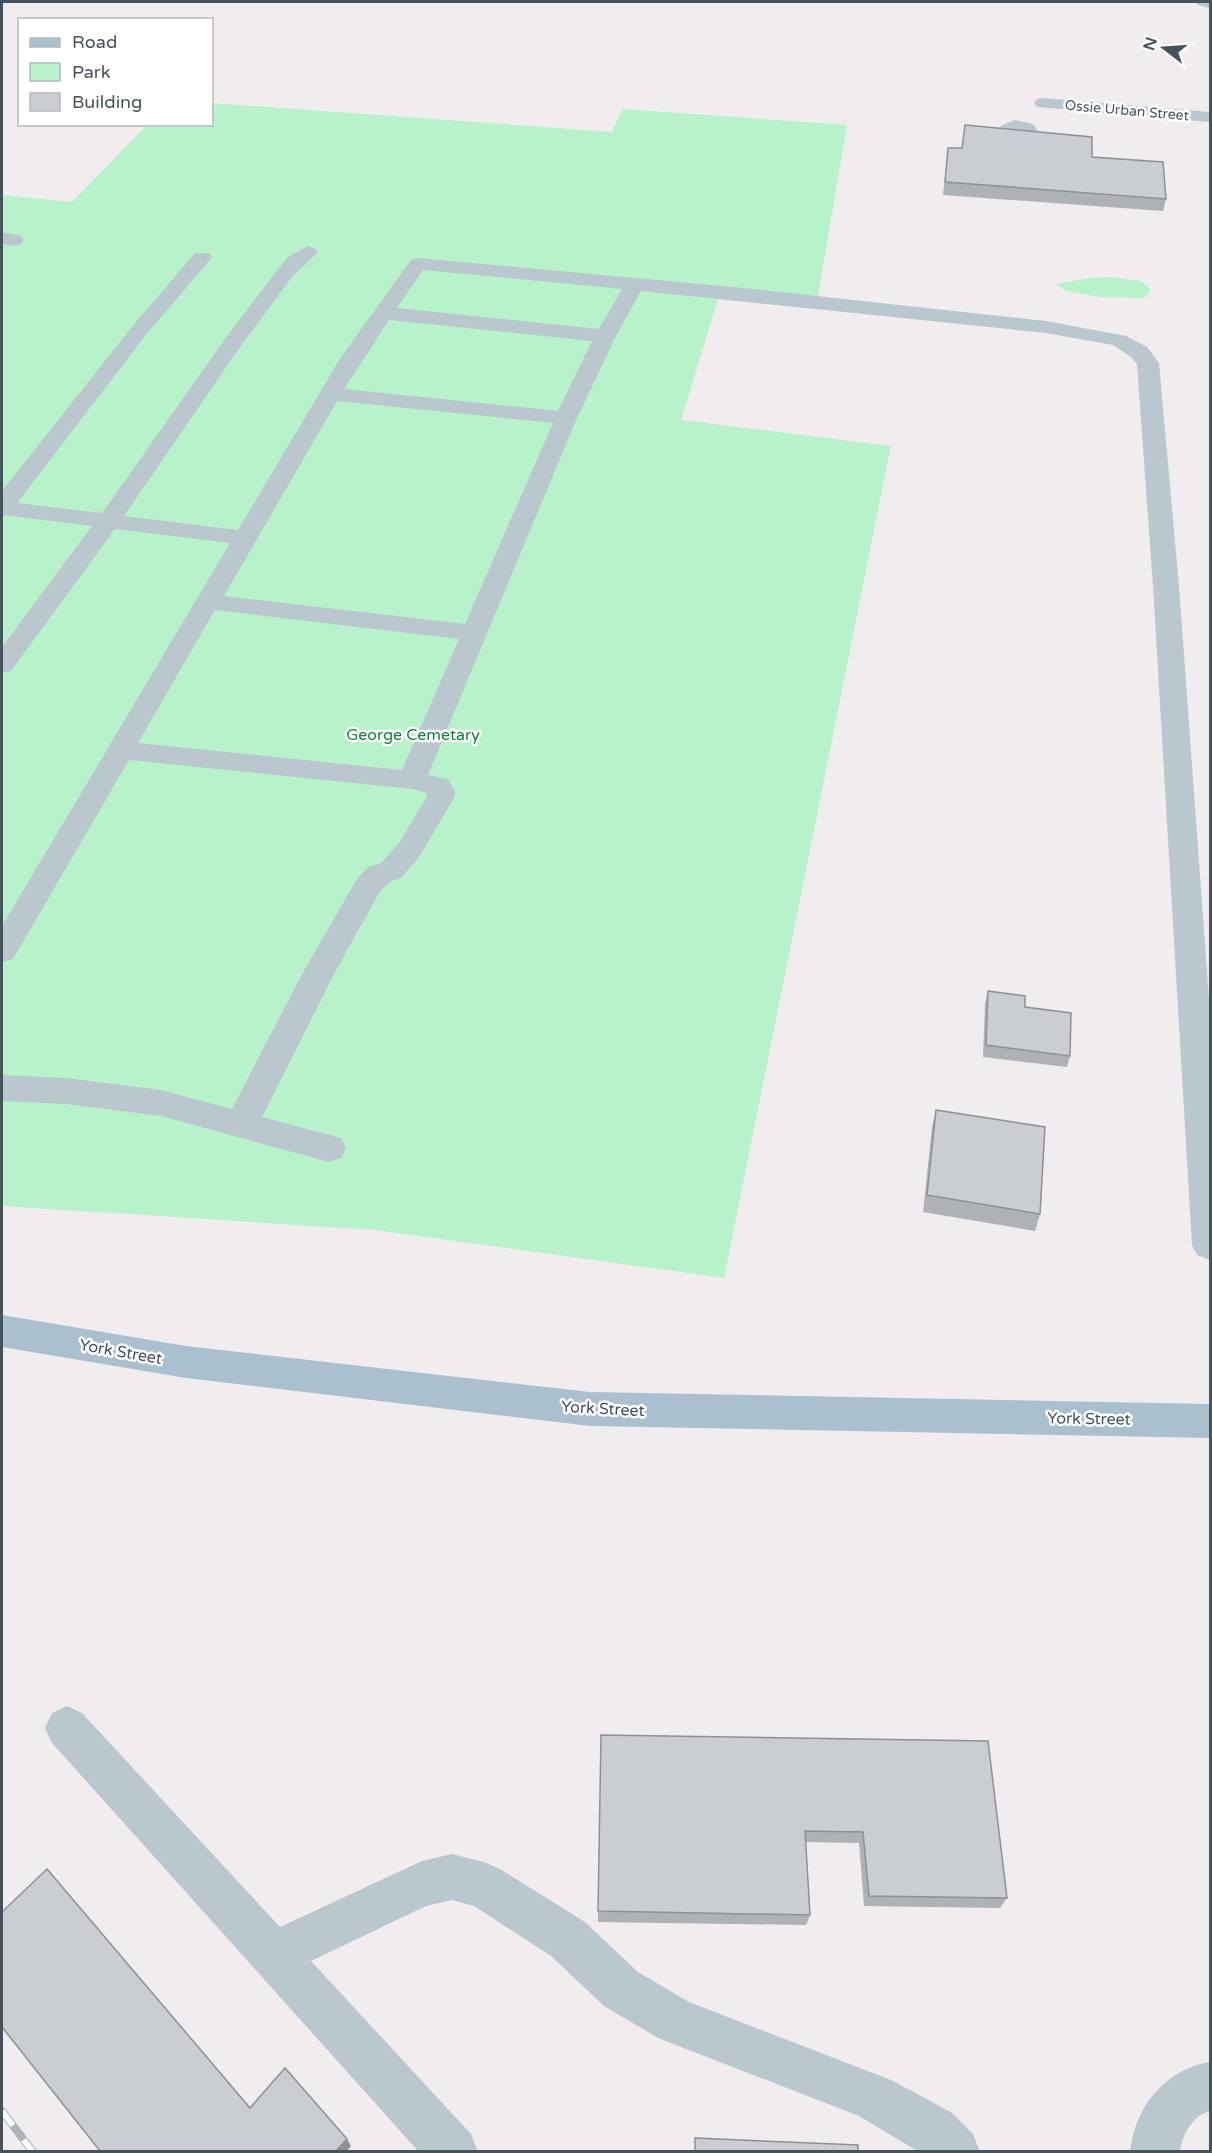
<svg xmlns="http://www.w3.org/2000/svg" width="1212" height="2153" viewBox="0 0 1212 2153" font-family="'Varela Round',sans-serif">
  <rect width="100%" height="100%" fill="#f1edee"/>
  <path fill="#b8f2ca" d="M212,103L612,132L622,109L847,125L816,309L718,299L681,420L891,446L724,1278L375,1230L2,1206V195L72,202L147,125L212,124Z
    M1109,277L1141,281L1151,290L1144,298L1100,297L1066,291L1056,284L1090,278Z"/>
  <g fill="none" stroke-linecap="round" stroke-linejoin="round">
    <path fill="#bbc7ce" fill-rule="evenodd" d="M1196,2H1210V8L1198,5Z
      M1043,98L1210,112V122L1037,107L1034,103L1037,99Z
      M1015,120L1033,124L1038,131L1035,135C1021,138 1010,142 999,129L1002,125Z
      M2,232L21,236L24,240L21,244L14,246L2,244Z
      M308,246L315,248L318,252L292,277L240,347L124,516L238,530L341,357L411,260L418,258L744,288L1046,321L1126,336L1147,347L1159,363L1179,586L1210,1013V1260L1197,1255L1192,1245L1153,586L1137,364L1131,357L1113,345L1046,333L641,291L616,336L577,418L428,775L448,779L455,791L454,798L419,857L401,878L389,882L379,893L334,974L262,1117L341,1138L346,1148L341,1158L329,1162L161,1116L66,1104L2,1101V1075L66,1078L161,1090L232,1109L302,974L357,879L368,867L381,863L399,843L426,798L427,793L412,789L129,760L13,959L2,962V926L230,543L115,529L11,671L2,673V647L92,526L2,515V491L131,328L195,253H209L212,257L209,261L145,336L17,503L102,513L225,339L278,269L289,256ZM423,270L622,289L599,329L397,308ZM389,320L592,341L558,411L344,389ZM337,401L553,423L465,624L224,596ZM215,610L459,639L402,770L138,743Z
      M67,1706L82,1713L280,1927L422,1861L452,1854L484,1862L500,1869L585,1922L638,1972L689,2002L891,2080L951,2112L973,2134L980,2152H919L859,2116L658,2038L604,2006L551,1956L474,1906L452,1900L426,1906L311,1961L471,2134L478,2152H419L52,1743L45,1728L52,1713Z
      M1210,2062V2111C1193,2115 1182,2135 1180,2152H1130C1135,2107 1164,2070 1210,2062Z"/>
    <path fill="#abc0cf" fill-rule="evenodd" d="M2,1315L186,1346L590,1392L1210,1404V1438L590,1426L186,1378L2,1347Z"/>
    <g stroke="#afb4b9" stroke-width="8">
      <path id="rail" d="M2,2111L33,2152"/>
    </g>
    <use href="#rail" stroke="#fff" stroke-width="6" stroke-dasharray="18" stroke-linecap="butt"/>
  </g>
  <path fill="#aeb1b5" d="M965,125L1092,157L1166,199L1163,211L943,195L948,148H962Z
    M988,991L1025,1007L1070,1056L1067,1067L983,1057L985,1003Z
    M936,1110L1040,1214L1035,1231L923,1212L932,1127Z
    M988,1741L1007,1898L1000,1908L864,1906L859,1843L806,1842L810,1915L806,1925L598,1922V1911Z"/>
  <path fill="#8d9094" d="M347,2139L351,2146L347,2151H336Z"/>
  <path fill="#caced3" stroke="#8d9094" stroke-width="1.5" d="M965,125L1092,137V157L1163,162L1166,199L945,182L948,148H962Z
    M988,991L1025,996V1007L1071,1013L1070,1056L986,1045Z
    M936,1110L1045,1127L1040,1214L927,1195Z
    M601,1735L988,1741L1007,1898L869,1896L863,1832L805,1831L810,1915L598,1911Z
    M47,1869L250,2108L285,2068L347,2139L336,2151H100L2,2027V1912Z
    M695,2138L858,2145V2151H695Z"/>
  <g text-anchor="middle" stroke-width="5" stroke-linejoin="round" paint-order="stroke">
    <g font-size="14" fill="#45535c" stroke="#fff">
      <text transform="translate(1127 110) rotate(5)" y="5">Ossie Urban Street</text>
    </g>
    <g font-size="16" fill="#118341" stroke="#fff">
      <text x="413" y="740">George Cemetary</text>
    </g>
    <g font-size="16" fill="#45535c" stroke="#fff">
      <text transform="translate(121 1351) rotate(10)" y="6">York Street</text>
      <text transform="translate(603 1408) rotate(3)" y="6">York Street</text>
      <text transform="translate(1089 1418) rotate(1)" y="6">York Street</text>
    </g>
  </g>
  <rect width="1212" height="2153" fill="none" stroke="#45535c" stroke-width="6"/>
  <rect x="18" y="18" width="195" height="108" fill="#ffffff" stroke="#b5babe" stroke-width="1.5"/>
  <rect x="30" y="38" width="30" height="9" fill="#abc0cf" stroke="#b5babe" stroke-width="1.5"/>
  <text x="72" y="48" font-size="18" fill="#45535c">Road</text>
  <rect x="30" y="63" width="30" height="18" fill="#b8f2ca" stroke="#b5babe" stroke-width="1.5"/>
  <text x="72" y="78" font-size="18" fill="#45535c">Park</text>
  <rect x="30" y="93" width="30" height="18" fill="#caced3" stroke="#b5babe" stroke-width="1.5"/>
  <text x="72" y="108" font-size="18" fill="#45535c">Building</text>
  <g transform="translate(1164 48) rotate(287)" stroke="#ffffff" stroke-width="4.5" paint-order="stroke">
  <path d="M0-4.5L10 22L0 15L-10 22Z" fill="#45535c"/>
  <text y="-9" font-size="16" font-weight="bold" text-anchor="middle" fill="#45535c">N</text>
  </g>
</svg>
